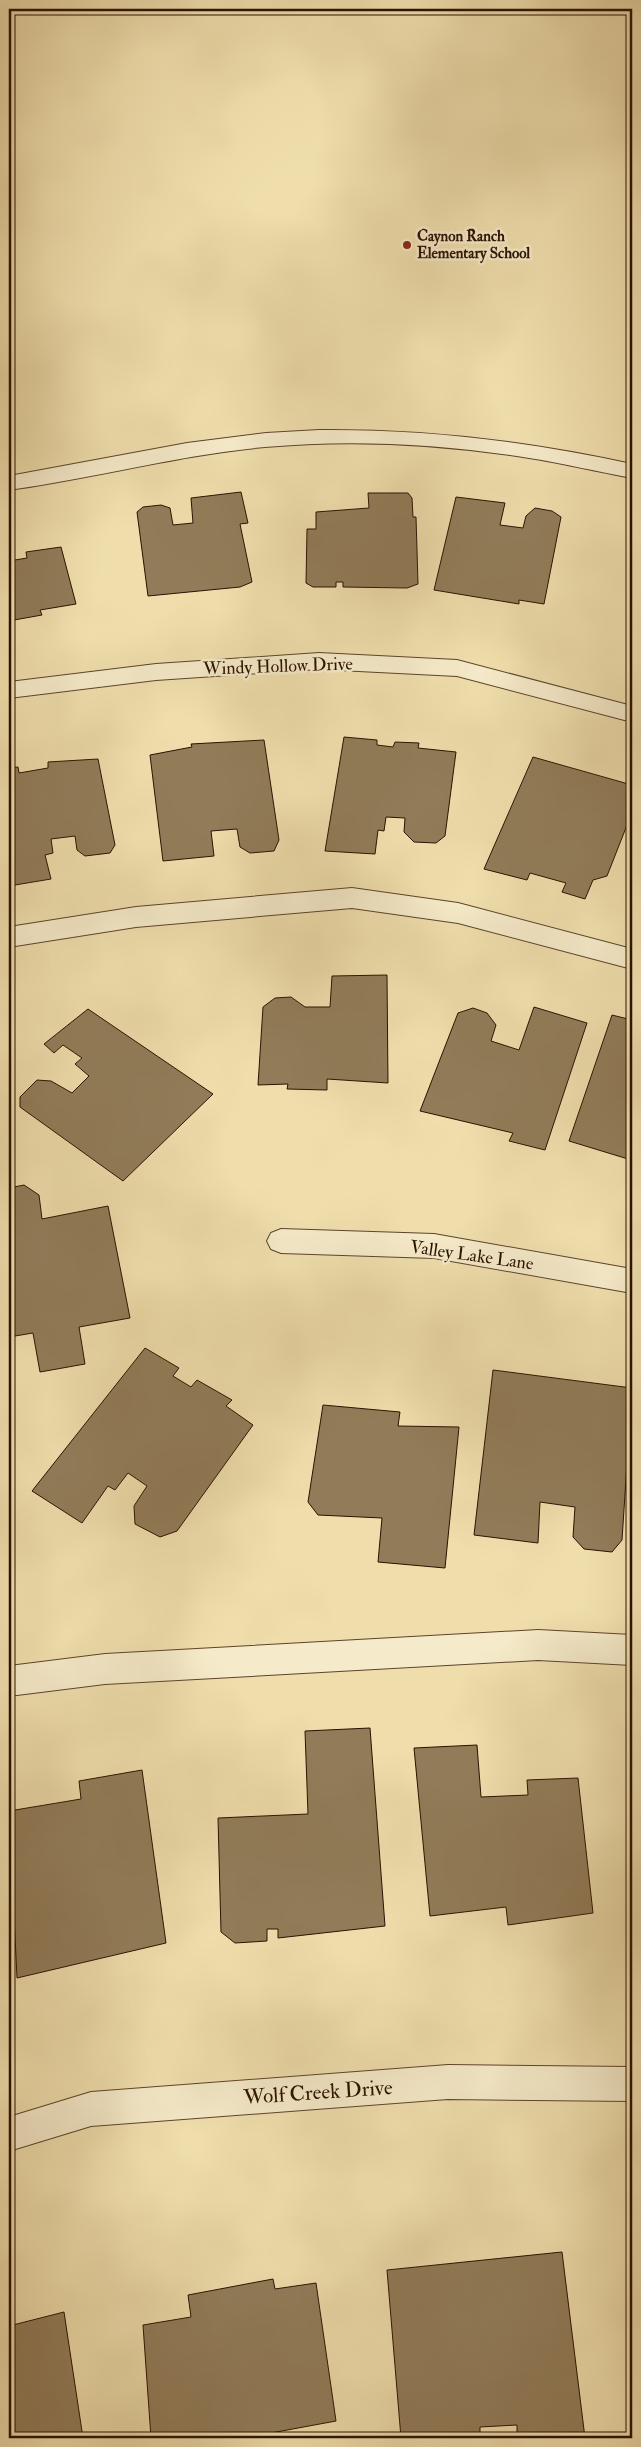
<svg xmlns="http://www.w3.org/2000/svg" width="641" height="2447" viewBox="0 0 641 2447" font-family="'IM FELL Double Pica',serif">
  <rect width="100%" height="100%" fill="#efdeac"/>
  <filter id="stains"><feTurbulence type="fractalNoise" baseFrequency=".004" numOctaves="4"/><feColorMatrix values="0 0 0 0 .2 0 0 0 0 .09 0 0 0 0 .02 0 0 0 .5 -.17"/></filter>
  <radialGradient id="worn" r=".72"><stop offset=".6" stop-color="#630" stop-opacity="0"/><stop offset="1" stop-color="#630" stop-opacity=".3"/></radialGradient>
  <path fill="#917c59" stroke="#2b1100" d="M241,492L248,523L240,524L252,582L240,587L148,596L137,512L143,507L161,505L170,508L173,525L193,523L191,498Z
    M368,493H408L412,498L413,517H416L418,584L407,588L343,587V582H336V587H313L306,583L307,529H316V512L369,508Z
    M456,497L505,503L500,525L523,528L526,516L535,508L552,511L561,517L544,604L519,600V604L434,590Z
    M61,547L76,604L40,610L42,615L14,620L12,611L9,612V561L27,558L26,552Z
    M344,737L377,740V745L393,747L395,742L419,743L418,748L456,752L445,836L436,843L414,842L404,832L405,818L386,817L384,831L378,830L375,854L325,851Z
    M264,740L279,840L274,851L250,853L240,847L237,829L211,831L214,856L163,861L150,755L192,747L191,744Z
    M533,757L632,785V821L629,820L607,876L593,880L585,899L562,892L566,883L530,873L527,880L484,869Z
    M98,759L115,845L110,853L85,856L77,850L75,836L51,839L53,853L45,855L51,879L9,886V768L18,767L19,773L48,768V762Z
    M387,975L388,1083L327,1079V1090L287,1089L288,1084L258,1085L263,1007L275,998L291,997L305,1007H330L332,976Z
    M534,1007L587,1023L545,1150L509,1141L513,1133L420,1111L458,1013L473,1008L487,1013L496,1025L491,1041L519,1050Z
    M88,1009L213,1094L123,1181L20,1107V1097L37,1080L51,1081L72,1093L89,1076L75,1064L82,1058L63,1045L54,1053L44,1044Z
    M612,1015L632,1020V1154L629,1153L628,1159L569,1141Z
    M24,1185L39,1195L42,1219L108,1206L130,1318L79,1327L85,1364L40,1372L33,1333L9,1337V1188Z
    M145,1348L179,1368L173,1376L191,1387L197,1380L232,1400L226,1406L253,1425L177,1531L160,1537L135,1524L134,1506L147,1486L128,1473L115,1490L108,1486L82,1523L32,1491Z
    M493,1370L632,1388L622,1540L612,1552L584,1549L573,1537L575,1507L540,1502L538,1543L474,1535Z
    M323,1405L400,1412L398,1426L459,1427L445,1568L378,1562L382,1518L318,1515L308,1502Z
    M370,1728L385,1926L278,1938V1929H267V1941L235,1943L221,1932L218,1818L308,1814L305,1731Z
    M477,1745L481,1797L528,1795L527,1780L578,1778L593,1913L508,1925L506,1907L430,1916L414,1748Z
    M142,1770L166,1943L17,1978L9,1811L81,1799L79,1781Z
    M562,2252L585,2438H517V2425L480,2427V2438H401L387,2270Z
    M273,2279L275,2289L316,2283L336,2421L244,2438H151L143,2325L191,2317L188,2295Z
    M64,2312L83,2438H9V2326Z"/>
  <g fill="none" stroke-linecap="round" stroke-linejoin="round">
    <g stroke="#5c442b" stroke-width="2">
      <path id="service" d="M319,430C425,429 528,441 632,464V478C598,472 563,463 529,458C442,444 353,439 265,447C179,455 95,478 9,490V476L187,443L266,433Z
        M352,888L458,903L632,949V969L458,923L352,908L136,927L9,947V927L136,907Z
        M538,1630L632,1635V1665L538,1660L105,1684L9,1696V1666L105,1654Z"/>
    </g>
    <g stroke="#5c442b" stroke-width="2">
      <path id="minor" d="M319,653L457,660L632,706V722L457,676L319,669L156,680L9,698V682L156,664Z
        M281,1229L434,1234L632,1269V1293L434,1258L281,1253L271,1249L267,1241L271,1233Z
        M448,2065L632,2067V2101L448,2099L91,2126L9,2151V2117L91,2092Z"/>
    </g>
    <use href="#service" fill="#f5eac9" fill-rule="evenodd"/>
    <use href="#minor" fill="#f5eac9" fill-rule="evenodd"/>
  </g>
  <circle fill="#8f2418" stroke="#f5eac9" stroke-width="2" cx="407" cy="245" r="5"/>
  <g text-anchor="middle" stroke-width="5" stroke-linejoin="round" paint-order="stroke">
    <g font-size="15" font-weight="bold" fill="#2b1100" stroke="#f5eac9" text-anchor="start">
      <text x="417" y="241">Caynon Ranch<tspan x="417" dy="17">Elementary School</tspan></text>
    </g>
    <g font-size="18" fill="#2b1100" stroke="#f5eac9">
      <text transform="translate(278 666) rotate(-2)" y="6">Windy Hollow Drive</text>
      <text transform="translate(472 1255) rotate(8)" y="6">Valley Lake Lane</text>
    </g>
    <g font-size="21" fill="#2b1100" stroke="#f5eac9">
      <text transform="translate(318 2092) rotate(-4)" y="7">Wolf Creek Drive</text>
    </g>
  </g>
  <rect width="641" height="2447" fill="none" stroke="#efdeac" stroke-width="30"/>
  <rect x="10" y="10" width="621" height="2427" fill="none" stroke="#2b1100" stroke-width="2.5"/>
  <rect x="15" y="15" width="611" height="2417" fill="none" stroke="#2b1100"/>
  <rect width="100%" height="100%" filter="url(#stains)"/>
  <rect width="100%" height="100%" fill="url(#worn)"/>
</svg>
